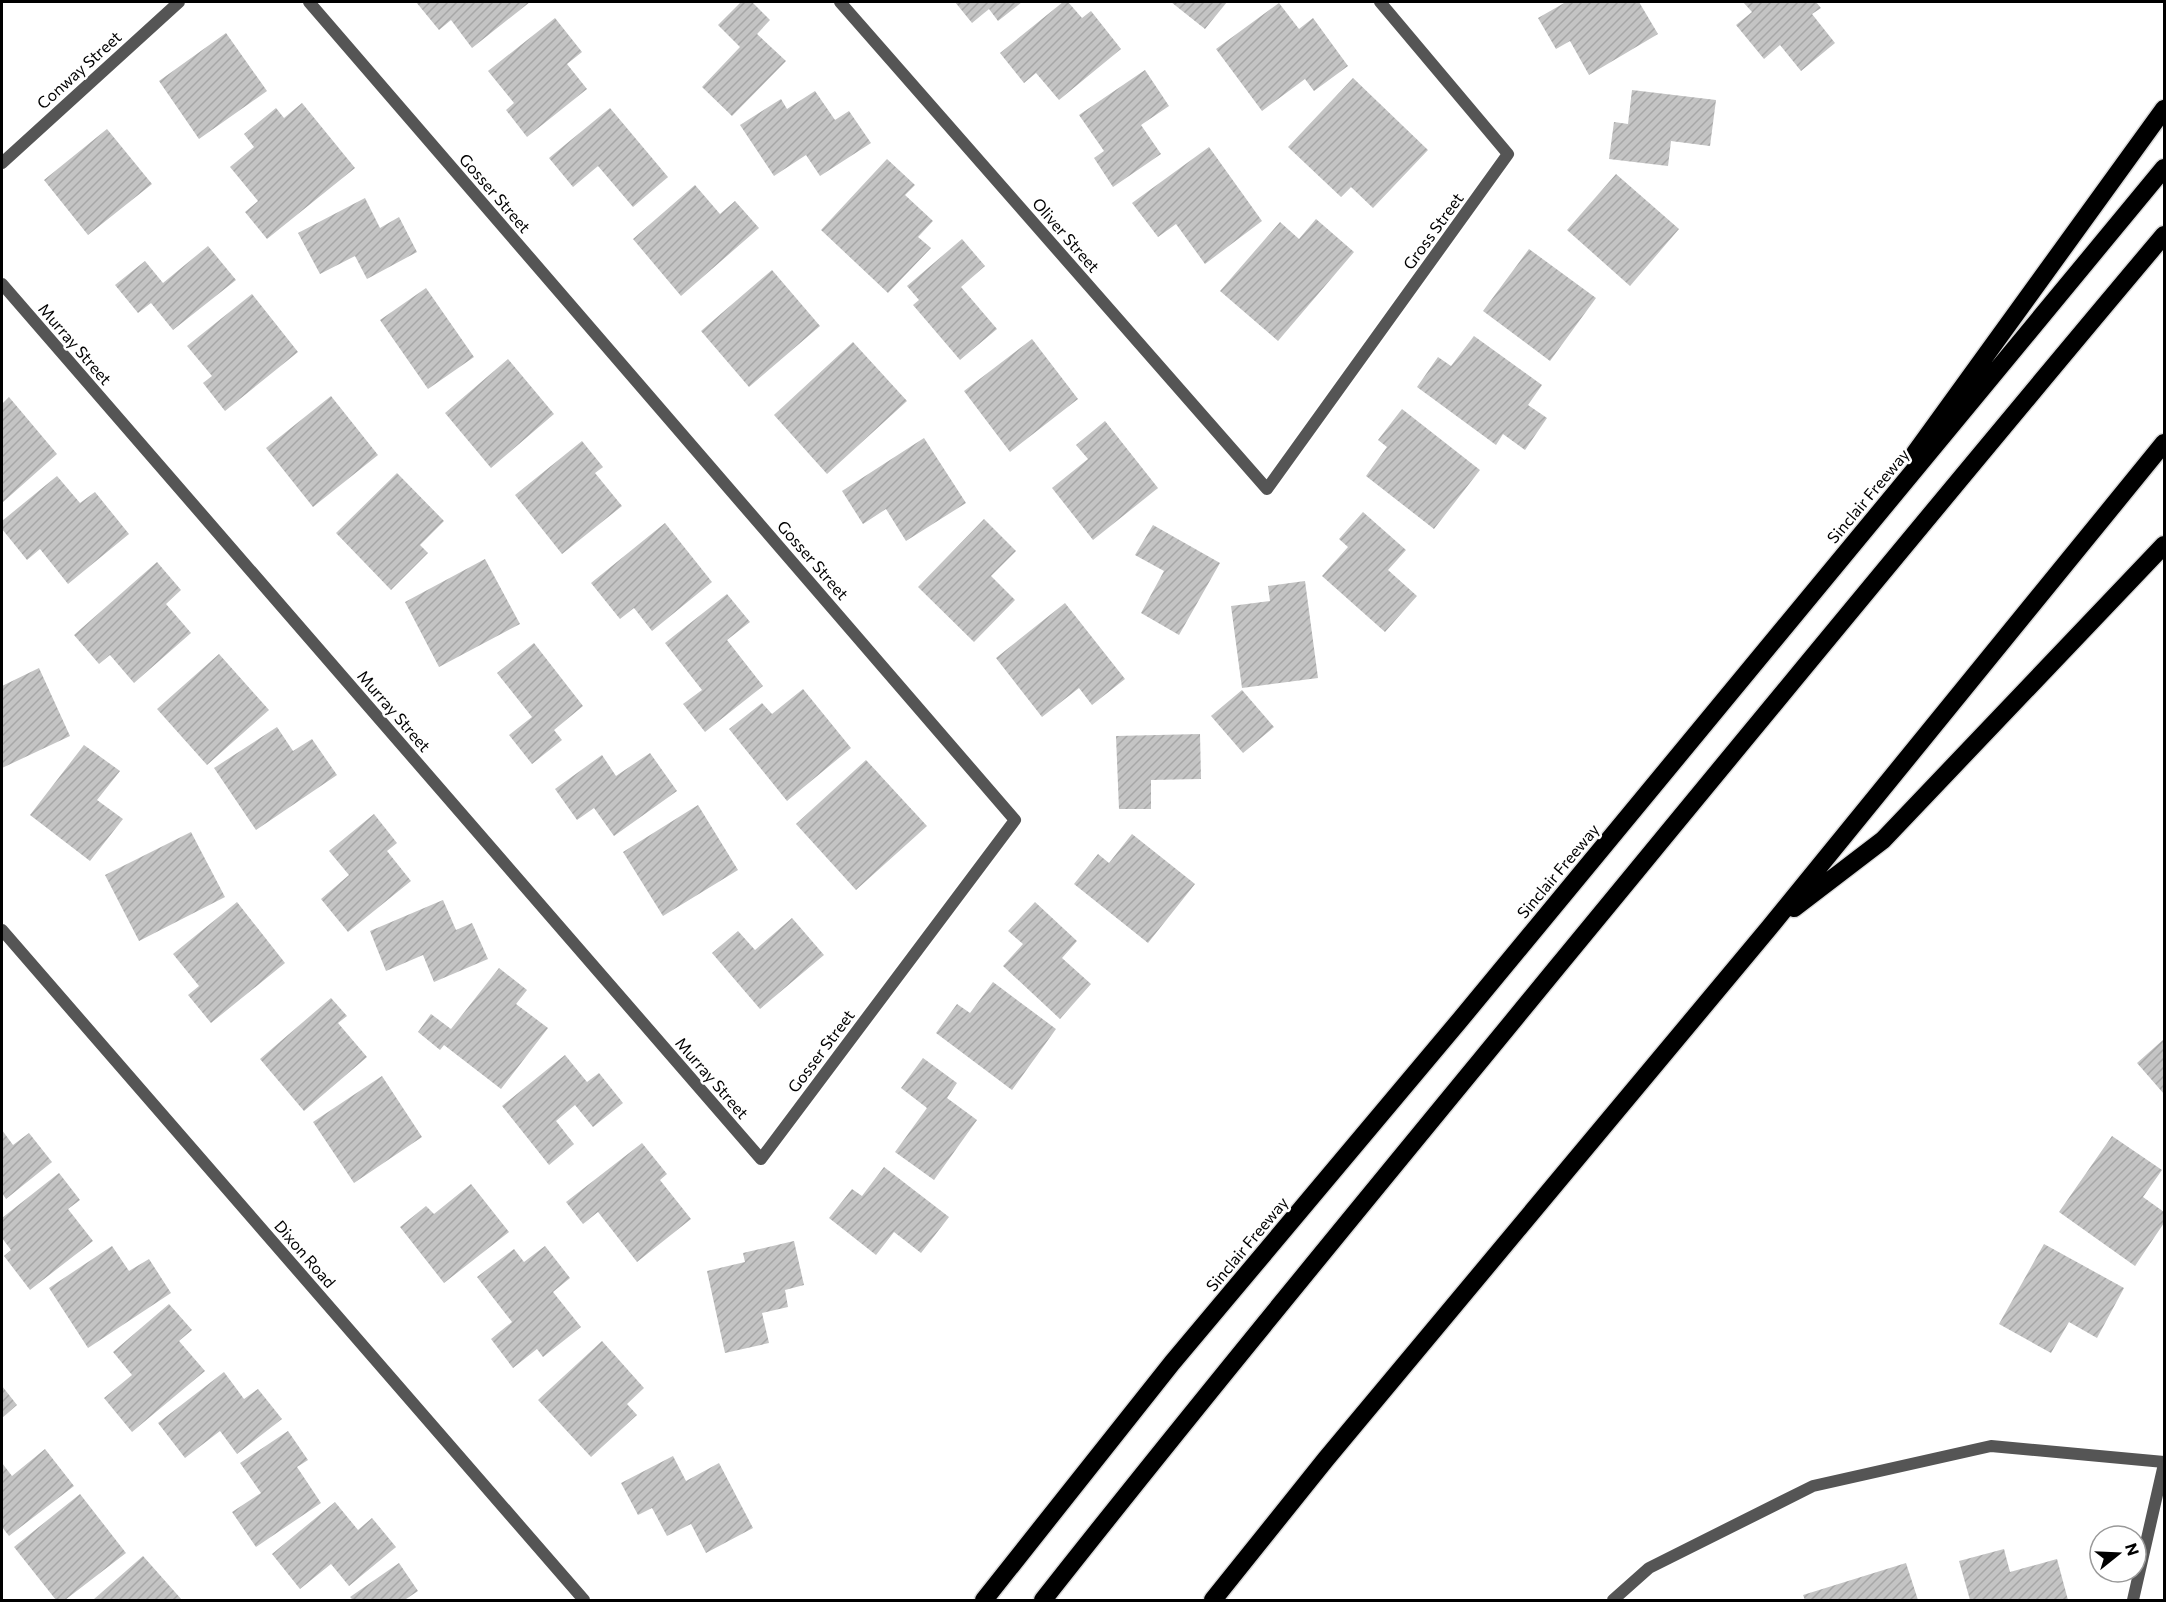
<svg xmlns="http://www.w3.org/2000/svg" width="2166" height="1602" viewBox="0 0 2166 1602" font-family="Commissioner,sans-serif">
  <defs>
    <pattern id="building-hatch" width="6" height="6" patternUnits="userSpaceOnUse" patternTransform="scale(1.5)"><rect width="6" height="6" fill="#c4c4c4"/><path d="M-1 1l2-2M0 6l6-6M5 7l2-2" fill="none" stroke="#a7a7a7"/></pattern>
  </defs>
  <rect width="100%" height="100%" fill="#fff"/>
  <path fill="url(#building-hatch)" d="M416,2H530L472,48L451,20L439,30Z
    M741,2H752L770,20L757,34L786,61L732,116L702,87L740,47L718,25Z
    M955,2H1022L998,21L989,9L972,23Z
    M1063,2H1068L1082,18L1091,11L1121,49L1059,100L1036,73L1024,83L1000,53Z
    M1171,2H1227L1205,29Z
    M1566,2H1639L1658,34L1589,75L1570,41L1556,49L1538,18Z
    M1743,2H1816L1821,8L1812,14L1835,43L1801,71L1780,45L1764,59L1736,25L1752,12Z
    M1279,3L1299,29L1313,18L1348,66L1314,91L1305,79L1262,111L1216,49Z
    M555,18L582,52L567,64L587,89L527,137L506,110L514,103L488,71Z
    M226,33L267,91L199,139L159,81Z
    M1145,70L1169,106L1141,125L1161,154L1113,187L1094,158L1104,151L1079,115Z
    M1353,78L1428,150L1373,208L1351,187L1341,197L1288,147Z
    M1632,90L1716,100L1710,146L1671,141L1668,166L1609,159L1614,122L1628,124Z
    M815,91L835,120L849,111L871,143L820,176L806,155L774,176L740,125L781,99L787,109Z
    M302,103L355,168L267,239L245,212L258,201L230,167L254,147L244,134L276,108L284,118Z
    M610,108L668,177L633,207L598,166L573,187L549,158Z
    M107,129L152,184L88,235L44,180Z
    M1209,147L1262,221L1205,264L1176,224L1158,237L1132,203Z
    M887,159L915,185L905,195L933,221L918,237L931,248L888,293L821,230Z
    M1616,174L1679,229L1630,286L1567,230Z
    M695,185L720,214L735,201L759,228L681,296L633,239Z
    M365,198L380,228L399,217L417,252L367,279L355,256L320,274L298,233Z
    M1316,219L1354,252L1278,341L1220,291L1280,222L1299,239Z
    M962,239L985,266L961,287L997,329L960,360L913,305L919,300L907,286Z
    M208,246L236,280L173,330L151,303L138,313L115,285L145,261L163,283Z
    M1529,249L1596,298L1550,361L1483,311Z
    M772,270L820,326L749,387L701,331Z
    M426,288L474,357L428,389L380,320Z
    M252,294L298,352L225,411L203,383L212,376L187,346Z
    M1474,336L1542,385L1528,405L1547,418L1525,450L1503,434L1496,445L1417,387L1438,357L1451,366Z
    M1032,339L1078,399L1010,452L964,391Z
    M853,342L907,401L827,474L774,415Z
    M508,359L554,414L491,468L445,413Z
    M331,396L378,455L313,507L266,448Z
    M9,397L57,454L2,503V404Z
    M1402,409L1480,470L1434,529L1366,476L1387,447L1378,440Z
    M1105,421L1158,488L1093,540L1052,488L1088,459L1076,445Z
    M924,438L966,503L906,541L886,509L863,524L842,491Z
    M582,441L603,467L595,473L622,506L562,554L515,495Z
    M397,473L444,521L420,545L428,553L391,590L336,533Z
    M57,476L80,503L95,492L129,534L68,584L40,549L27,560L2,529V521Z
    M1363,512L1406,550L1388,570L1417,596L1385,632L1322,576L1348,547L1339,539Z
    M984,519L1016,551L991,576L1015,600L974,642L918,587Z
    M665,523L712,582L652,631L634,608L620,619L591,583Z
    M1153,525L1220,563L1179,635L1141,613L1164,571L1135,555Z
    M485,559L520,624L439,667L405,602Z
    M157,562L181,590L166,604L191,633L134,683L110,655L99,664L74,635Z
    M1305,581L1318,678L1242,688L1231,606L1270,601L1268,586Z
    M727,594L750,622L727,640L763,686L705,732L683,704L702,690L665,643Z
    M1065,603L1125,679L1092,705L1079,688L1042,717L996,658Z
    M534,643L583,706L554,730L562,740L532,764L509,735L532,717L497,673Z
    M219,654L269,710L207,765L157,709Z
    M39,668L70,736L2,768V686Z
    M803,689L851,748L787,801L729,729L762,703L772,714Z
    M1242,690L1274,727L1243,753L1211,716Z
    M277,727L293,751L312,739L337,775L256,830L214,768Z
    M1200,734L1201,779L1151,780V809H1119L1116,736Z
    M84,745L120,771L97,800L123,819L90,861L30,815Z
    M650,753L677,791L614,836L594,808L577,820L555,789L602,755L616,776Z
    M866,760L927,826L856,890L796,824Z
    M698,805L738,870L663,916L623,852Z
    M374,814L397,843L387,851L411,881L348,932L321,899L349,875L329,851Z
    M191,832L225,897L139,941L105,875Z
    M1132,834L1195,884L1148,943L1074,884L1098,854L1109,863Z
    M443,900L456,930L472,923L488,959L434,982L423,955L386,971L370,931Z
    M237,902L285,963L211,1023L188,995L199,986L173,954Z
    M1035,902L1077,941L1062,958L1091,984L1060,1019L1003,966L1023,944L1008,931Z
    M792,918L824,955L760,1009L712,953L738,931L755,950Z
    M499,968L527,990L516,1004L548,1028L501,1089L444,1045L440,1050L418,1032L431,1014L451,1029Z
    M993,982L1056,1029L1012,1090L936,1033L957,1004L970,1013Z
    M331,998L347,1016L338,1023L367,1057L304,1111L260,1059Z
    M2164,1039V1094L2137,1063Z
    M565,1055L587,1082L599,1073L623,1103L593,1127L575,1105L556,1121L574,1144L549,1165L502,1106Z
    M923,1058L957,1083L947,1098L977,1120L934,1180L895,1152L927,1108L901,1088Z
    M382,1076L422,1137L354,1183L313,1122Z
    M2,1130L13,1145L29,1133L52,1162L6,1199L2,1193Z
    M2112,1136L2162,1170L2143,1197L2164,1212V1223L2135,1266L2059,1212Z
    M642,1143L667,1174L660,1180L691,1219L637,1262L598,1212L583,1224L566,1202Z
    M884,1167L949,1217L921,1253L894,1232L876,1255L829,1218L852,1189L862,1196Z
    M59,1173L80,1200L68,1209L93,1241L30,1290L4,1256L11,1250L2,1238V1218Z
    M471,1184L509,1232L444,1283L400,1227L426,1206L434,1214Z
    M794,1241L804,1285L785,1290L788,1307L762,1313L769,1343L725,1353L707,1271L745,1262L743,1253Z
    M2044,1244L2124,1288L2097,1338L2069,1322L2051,1353L1999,1324Z
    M112,1246L129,1271L149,1259L171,1293L88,1348L49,1288Z
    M545,1246L570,1278L553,1292L581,1327L543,1357L537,1349L513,1368L491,1339L512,1322L477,1277L514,1249L524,1262Z
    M169,1304L192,1330L179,1341L205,1371L132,1432L104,1398L132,1375L113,1352Z
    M602,1341L644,1388L627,1404L637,1415L591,1457L538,1400Z
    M224,1372L244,1399L258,1389L282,1419L237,1454L220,1431L185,1458L158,1423Z
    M2,1386L17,1405L2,1418Z
    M288,1431L308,1460L297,1467L321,1503L256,1547L232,1512L261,1493L240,1463Z
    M45,1449L74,1486L9,1536L2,1527V1463L12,1476Z
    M673,1456L686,1481L719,1463L753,1528L706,1553L691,1524L667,1536L652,1508L638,1515L621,1483Z
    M80,1494L126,1553L65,1600H56L14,1547Z
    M335,1502L358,1530L372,1518L396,1547L349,1586L331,1564L300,1589L272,1554Z
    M2004,1549L2010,1572L2057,1559L2068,1600H1970L1959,1561Z
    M143,1556L182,1600H93Z
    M399,1563L418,1591L406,1599L407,1600H353L350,1597Z
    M1906,1563L1918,1600H1805L1803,1595Z"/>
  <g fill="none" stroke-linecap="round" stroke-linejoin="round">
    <g stroke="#dbdbdb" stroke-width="21">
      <path id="motorway" d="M1915,453L2164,109
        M1794,908L1883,840L2164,545
        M984,1600L1172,1363L1460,1020L2164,168
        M1043,1600C1211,1387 1385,1177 1558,966C1759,722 1960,477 2164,235
        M1213,1600L1326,1459L1769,928L2164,443"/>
    </g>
    <path stroke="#555" stroke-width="12" d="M840,2L1267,489L1508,154L1380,2
      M2,163L179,2
      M2,284L761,1159L1015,820L309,2
      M2,930L584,1600
      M2133,1600L2164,1464"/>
    <path stroke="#555" stroke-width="12" d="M1613,1600L1649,1568L1813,1486L1991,1446L2164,1462"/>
    <use href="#motorway" stroke="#000" stroke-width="18"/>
  </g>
  <g text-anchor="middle" stroke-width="5" stroke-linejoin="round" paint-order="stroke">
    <g font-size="16" fill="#000" stroke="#fff">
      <text transform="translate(79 70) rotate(-42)" y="6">Conway Street</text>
      <text transform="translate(495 193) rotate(49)" y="6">Gosser Street</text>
      <text transform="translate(1433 231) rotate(-54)" y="6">Gross Street</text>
      <text transform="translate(1066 235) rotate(49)" y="6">Oliver Street</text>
      <text transform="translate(75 344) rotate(49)" y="6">Murray Street</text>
      <text transform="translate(1868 496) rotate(-50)" y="6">Sinclair Freeway</text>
      <text transform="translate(813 560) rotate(49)" y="6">Gosser Street</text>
      <text transform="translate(394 711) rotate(49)" y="6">Murray Street</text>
      <text transform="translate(1558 871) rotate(-50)" y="6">Sinclair Freeway</text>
      <text transform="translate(821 1051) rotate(-53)" y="6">Gosser Street</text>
      <text transform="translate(712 1078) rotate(49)" y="6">Murray Street</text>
      <text transform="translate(1247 1244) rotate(-50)" y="6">Sinclair Freeway</text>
      <text transform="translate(305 1254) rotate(49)" y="6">Dixon Road</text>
    </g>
  </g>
  <rect width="2166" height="1602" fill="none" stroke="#000000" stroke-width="6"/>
  <g transform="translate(2118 1554) rotate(72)"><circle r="28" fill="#ffffff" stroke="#999999" stroke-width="1.5"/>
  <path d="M0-4.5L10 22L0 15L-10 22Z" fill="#000000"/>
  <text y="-9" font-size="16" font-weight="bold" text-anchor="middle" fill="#000000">N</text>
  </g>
</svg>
